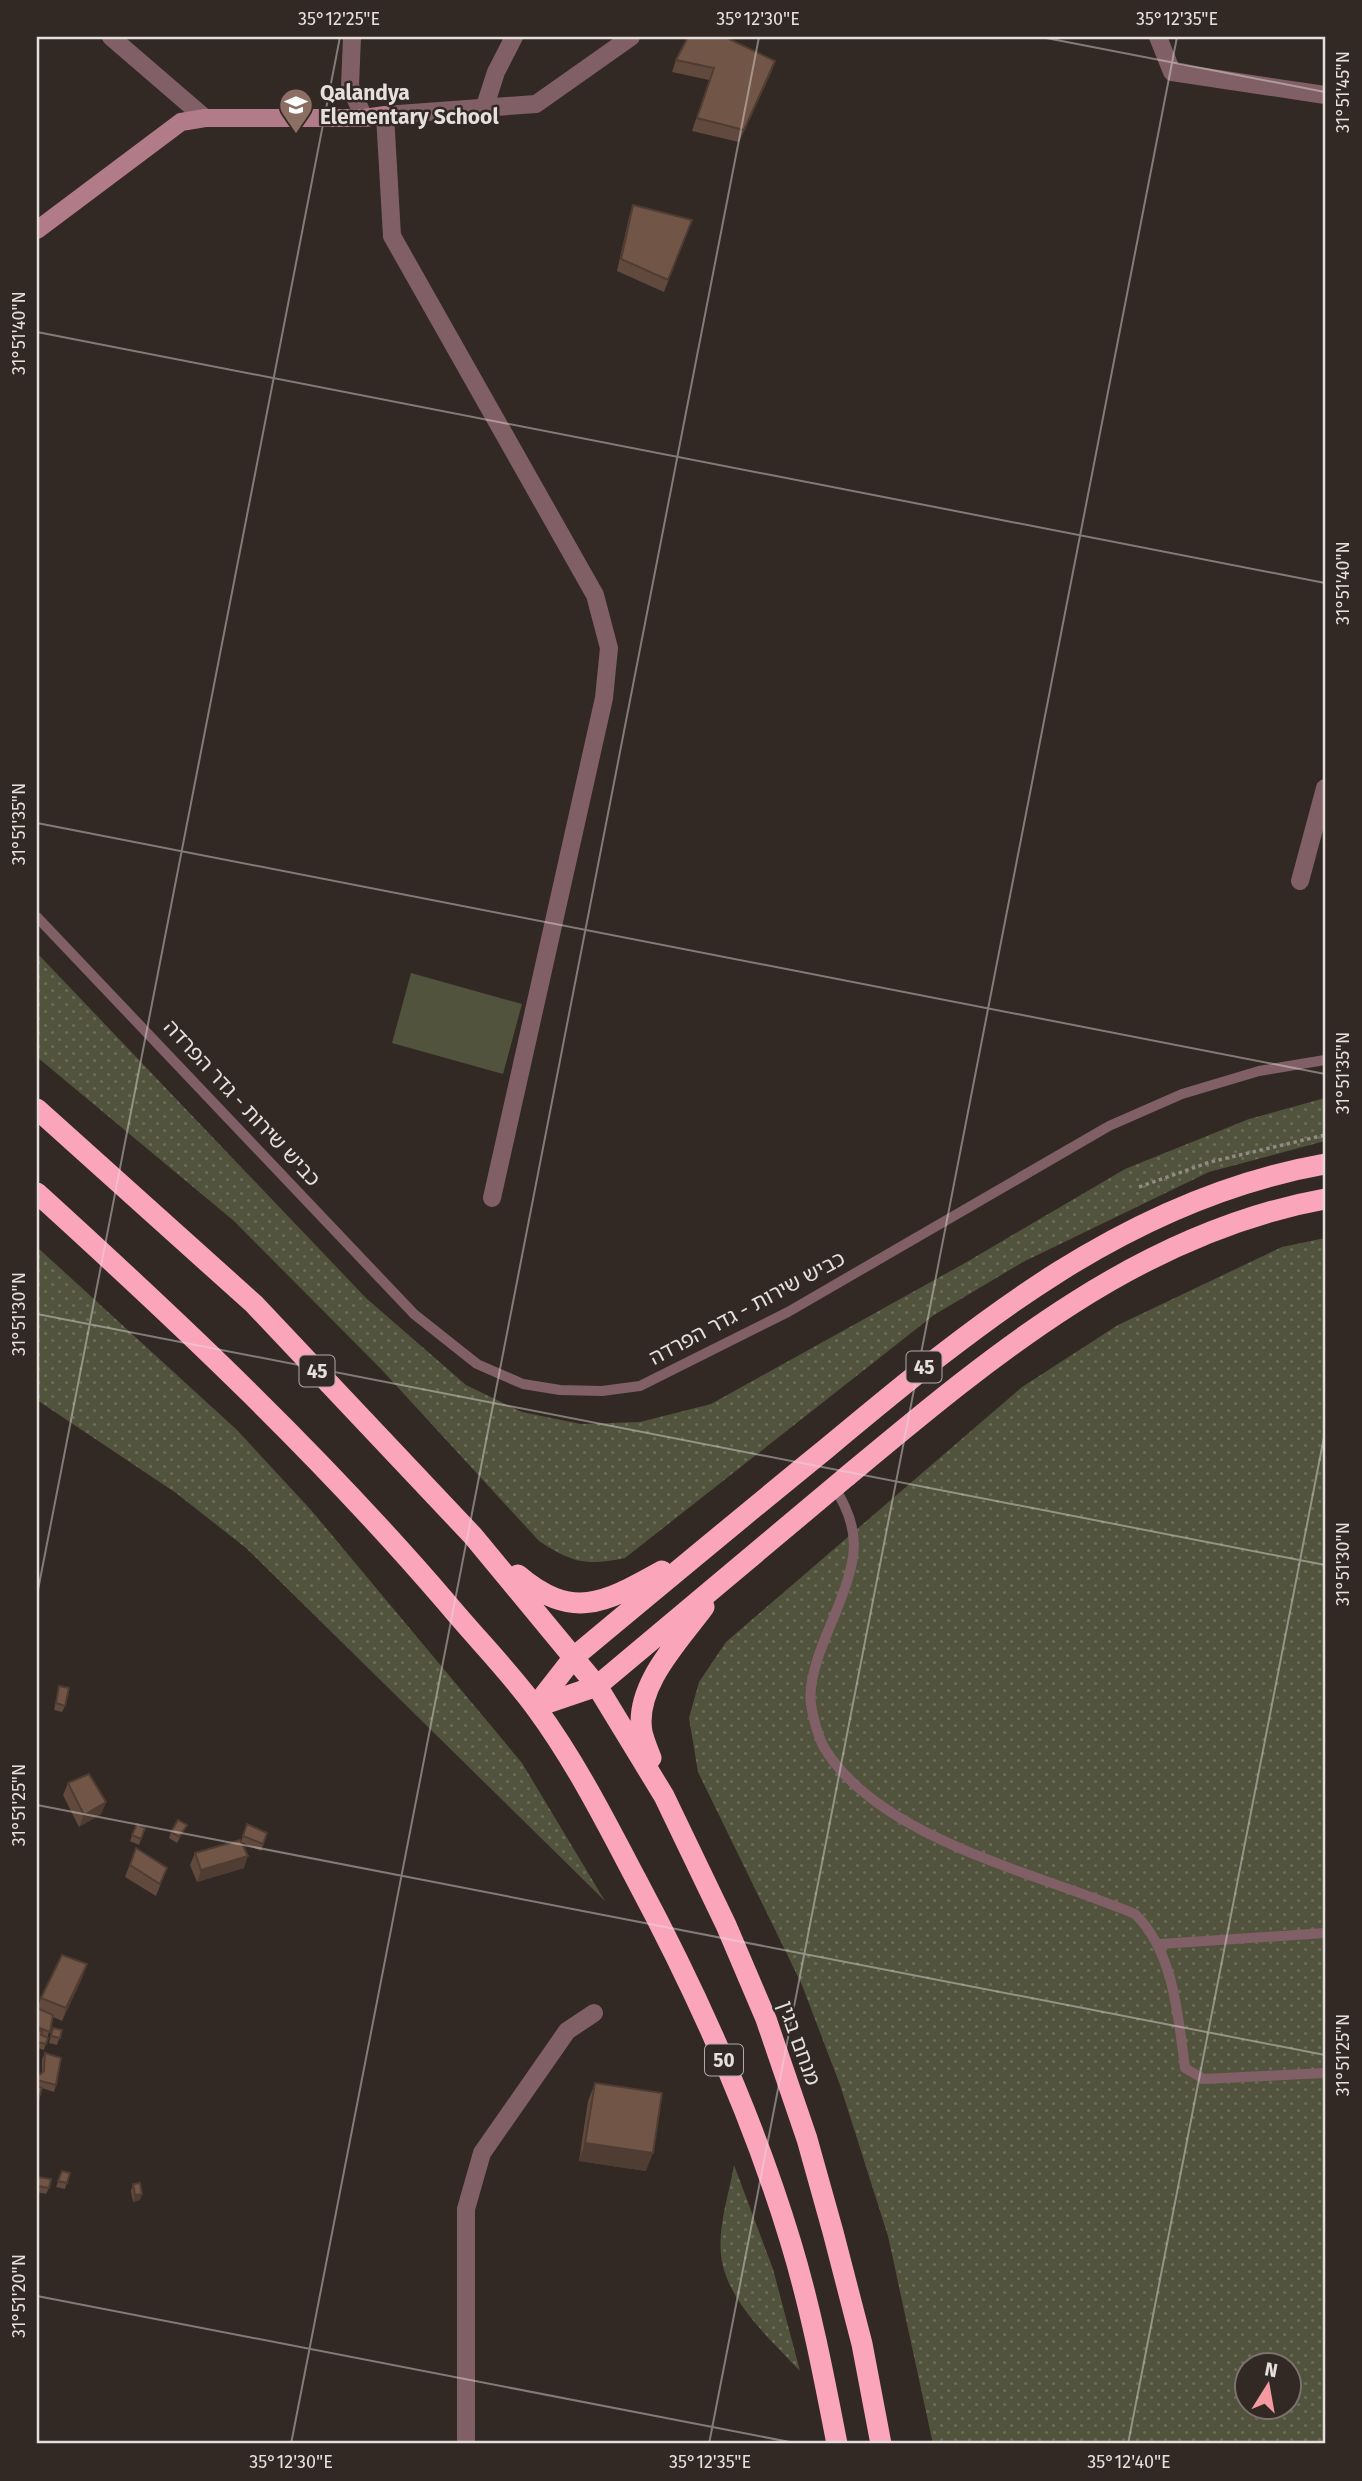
<svg xmlns="http://www.w3.org/2000/svg" width="1362" height="2481" viewBox="0 0 1362 2481" font-family="'Fira Sans','Noto Sans Hebrew',sans-serif">
  <defs>
    <pattern id="green-dots" width="8" height="8" patternUnits="userSpaceOnUse" patternTransform="scale(1.75)"><rect width="8" height="8" fill="#51533d"/><path d="M2 2h.1M6 6h.1" fill="none" stroke="#6a6b59" stroke-width="1.8" stroke-linecap="round"/></pattern>
  </defs>
  <rect width="100%" height="100%" fill="#322924"/>
  <path fill="url(#green-dots)" fill-rule="evenodd" d="M37,953L366,1298L466,1385L522,1412L581,1424L640,1422L711,1404L965,1263L1125,1169L1249,1119L1325,1098V1141L1209,1172L1023,1262L934,1315L625,1558C585,1566 573,1563 539,1541L381,1369L234,1221L37,1057Z
    M1325,1238V2444H933L888,2236L840,2085L802,1985L698,1772L689,1718L699,1682L726,1642L1022,1387L1118,1325L1282,1247ZM1246,2366H1288V2408H1246Z
    M37,1247L237,1430L311,1510L522,1763L605,1901L246,1548L176,1493L37,1400Z
    M734,2165L773,2269L800,2371C772,2341 731,2305 722,2262C716,2231 729,2195 734,2165Z"/>
  <path fill="#51533d" d="M411,973L522,1004L503,1074L392,1043Z"/>
  <g fill="none" stroke-linecap="round" stroke-linejoin="round">
    <path stroke="#918a86" stroke-width="3.5" stroke-dasharray="3.5 3.5" stroke-linecap="butt" d="M1139,1187L1210,1162L1325,1135"/>
    <path stroke="#815f67" stroke-width="10" d="M37,917L414,1314L477,1364L523,1384L560,1390L602,1391L640,1386L788,1312L1109,1126L1182,1094L1259,1071L1325,1060
      M834,1487C865,1534 855,1563 836,1612C826,1636 807,1677 811,1704C813,1717 818,1738 825,1749C881,1840 1041,1874 1135,1914C1174,1952 1178,2016 1185,2068L1204,2079L1325,2073
      M1160,1944L1325,1933"/>
    <path stroke="#815f67" stroke-width="18" d="M111,37L205,118
      M352,37L350,86L364,118
      M1158,37L1172,72L1325,95
      M484,109L496,72L514,37
      M1300,881L1325,788
      M492,1198L604,698L609,648L595,595L392,236L385,115L536,104L631,37
      M466,2444V2209L482,2153L567,2031L594,2013"/>
    <path stroke="#b27b89" stroke-width="18" d="M37,230L181,122L205,118H364L385,115"/>
    <path stroke="#faa5ba" stroke-width="21" d="M37,1109L254,1304L473,1536L597,1686L664,1796L726,1925L766,2019L807,2139L833,2232L862,2344L881,2444
      M37,1193C180,1323 321,1456 447,1603C476,1638 509,1671 536,1708C575,1761 605,1820 636,1879C698,1995 753,2117 791,2243C811,2309 824,2377 837,2444
      M518,1575C573,1622 606,1602 662,1571
      M535,1707L574,1657C658,1587 742,1517 827,1448C977,1323 1127,1199 1325,1164
      M535,1707L597,1686C680,1616 763,1547 845,1478C988,1359 1136,1233 1325,1199
      M651,1758C648,1750 644,1741 642,1732C634,1686 679,1641 704,1607"/>
  </g>
  <path fill="#614a3d" d="M676,60L775,61L771,73L739,142L692,131L709,80L672,72Z
    M633,205L692,220L664,292L617,271L629,217Z
    M59,1686L65,1706L62,1712L54,1710Z
    M68,1783L106,1802L101,1814L79,1827L63,1795Z
    M137,1824L145,1828L139,1845L130,1841Z
    M247,1824L267,1833L261,1851L241,1842L244,1868L197,1882L190,1865L195,1853L241,1842Z
    M187,1825L177,1843L169,1838L171,1832Z
    M136,1848L167,1868L156,1896L125,1877Z
    M83,1976L62,2021L53,2017L44,2050L37,2048V2008H38L41,1998Z
    M53,2028L62,2030L57,2045L49,2043Z
    M45,2053L56,2085L54,2092L42,2088L37,2104V2077L42,2073V2059Z
    M595,2083L646,2171L579,2161L588,2101Z
    M62,2171L70,2173L65,2189L56,2187Z
    M37,2181L49,2188L46,2194L37,2192Z
    M133,2184L140,2200L133,2202L131,2191Z"/>
  <path fill="#4f3c32" d="M775,61L771,73L739,142L744,130Z
    M106,1802L101,1814L79,1827L84,1815Z
    M248,1856L244,1868L197,1882L201,1870Z
    M87,1964L83,1976L62,2021L66,2008Z
    M585,2143L653,2153L646,2171L579,2161Z
    M142,2194L140,2200L133,2202L135,2195Z"/>
  <path fill="#715647" stroke="#4f3c32" stroke-width="2" d="M688,37H725L775,61L744,130L697,118L714,68L676,60Z
    M633,205L692,220L668,280L621,259Z
    M59,1686L69,1688L65,1706L56,1703Z
    M89,1774L106,1802L84,1815L68,1783Z
    M178,1820L187,1825L179,1837L171,1832Z
    M137,1824L145,1828L141,1839L132,1835Z
    M247,1824L267,1833L263,1844L243,1836Z
    M240,1840L248,1856L201,1870L195,1853Z
    M136,1848L167,1868L160,1884L130,1865Z
    M62,1955L87,1964L66,2008L41,1998Z
    M37,2008L53,2015L50,2032L37,2027Z
    M53,2028L62,2030L60,2038L51,2036Z
    M37,2030L42,2031L41,2035L48,2038L46,2044L37,2042Z
    M45,2053L61,2058L56,2085L37,2080V2077L44,2071Z
    M595,2083L662,2093L653,2153L585,2143Z
    M37,2086L42,2088L37,2104Z
    M62,2171L70,2173L67,2183L58,2181Z
    M38,2177L51,2179L49,2188L37,2186Z
    M140,2183L142,2194L135,2195L133,2184Z"/>
  <path fill="none" stroke="#e6e0dd" stroke-width="2" stroke-opacity="0.45" d="M1041,37L1325,92M37,332L1325,583M37,823L1325,1074M37,1314L1325,1565M37,1595L340,37M37,1805L1325,2055M37,2296L800,2444M291,2444L759,37M709,2444L1177,37M1128,2444L1325,1432"/>
  <defs>
    <g id="school-pin" transform="scale(1.75)"><path d="M0 17L-7.5 6A9.5 9.5 0 1 1 7.5 6Z" fill="#8d6e63" stroke="#322924"/><path d="M0-5L7-2L0 1L-7-2ZM-4 1L0 2.5L4 1V4Q0 6-4 4Z" fill="#fff"/></g>
  </defs>
  <g fill-rule="evenodd">
    <use href="#school-pin" x="296" y="105"/>
  </g>
  <g text-anchor="middle" stroke-width="5" stroke-linejoin="round" paint-order="stroke">
    <g fill="#322924" stroke="#b0a9a6" stroke-width="2">
      <rect x="906.5" y="1351.5" width="35" height="31" rx="5"/>
      <rect x="299.5" y="1355.5" width="35" height="31" rx="5"/>
      <rect x="705" y="2044.5" width="38" height="31" rx="5"/>
    </g>
    <g font-size="19" font-weight="bold" fill="#e6e0dd">
      <text x="924" y="1374">45</text>
      <text x="317" y="1378">45</text>
      <text x="724" y="2067">50</text>
    </g>
    <g font-size="21" font-weight="bold" fill="#e6e0dd" stroke="#322924" text-anchor="start">
      <text x="320" y="100">Qalandya<tspan x="320" dy="24">Elementary School</tspan></text>
    </g>
    <g font-size="21" fill="#e6e0dd" stroke="#322924">
      <text transform="translate(242 1103) rotate(47)" y="7">כביש שירות - גדר הפרדה</text>
      <text transform="translate(747 1308) rotate(-28)" y="7">כביש שירות - גדר הפרדה</text>
      <text transform="translate(799 2043) rotate(70)" y="7">מנחם בגין</text>
    </g>
  </g>
  <rect width="1362" height="2481" fill="none" stroke="#322924" stroke-width="77"/>
  <g transform="translate(1268 2386) rotate(11)"><circle r="33" fill="#322924" stroke="#7a726e" stroke-width="2"/>
  <path d="M0-5L12 26L0 18L-12 26Z" fill="#f49aa1"/>
  <text y="-10" font-size="19" font-weight="bold" text-anchor="middle" fill="#e6e0dd">N</text>
  </g>
  <rect x="38" y="38" width="1286" height="2404" fill="none" stroke="#e6e0dd" stroke-width="2.5"/>
  <g font-size="18" text-anchor="middle" fill="#e6e0dd">
    <text x="339" y="25">35°12'25"E</text>
    <text x="758" y="25">35°12'30"E</text>
    <text x="1177" y="25">35°12'35"E</text>
    <text transform="translate(1343 92) rotate(-90)" y="6">31°51'45"N</text>
    <text transform="translate(19 333) rotate(-90)" y="6">31°51'40"N</text>
    <text transform="translate(1343 583) rotate(-90)" y="6">31°51'40"N</text>
    <text transform="translate(19 824) rotate(-90)" y="6">31°51'35"N</text>
    <text transform="translate(1343 1073) rotate(-90)" y="6">31°51'35"N</text>
    <text transform="translate(19 1314) rotate(-90)" y="6">31°51'30"N</text>
    <text transform="translate(1343 1564) rotate(-90)" y="6">31°51'30"N</text>
    <text transform="translate(19 1805) rotate(-90)" y="6">31°51'25"N</text>
    <text transform="translate(1343 2055) rotate(-90)" y="6">31°51'25"N</text>
    <text transform="translate(19 2296) rotate(-90)" y="6">31°51'20"N</text>
    <text x="291" y="2468">35°12'30"E</text>
    <text x="710" y="2468">35°12'35"E</text>
    <text x="1129" y="2468">35°12'40"E</text>
  </g>
</svg>
